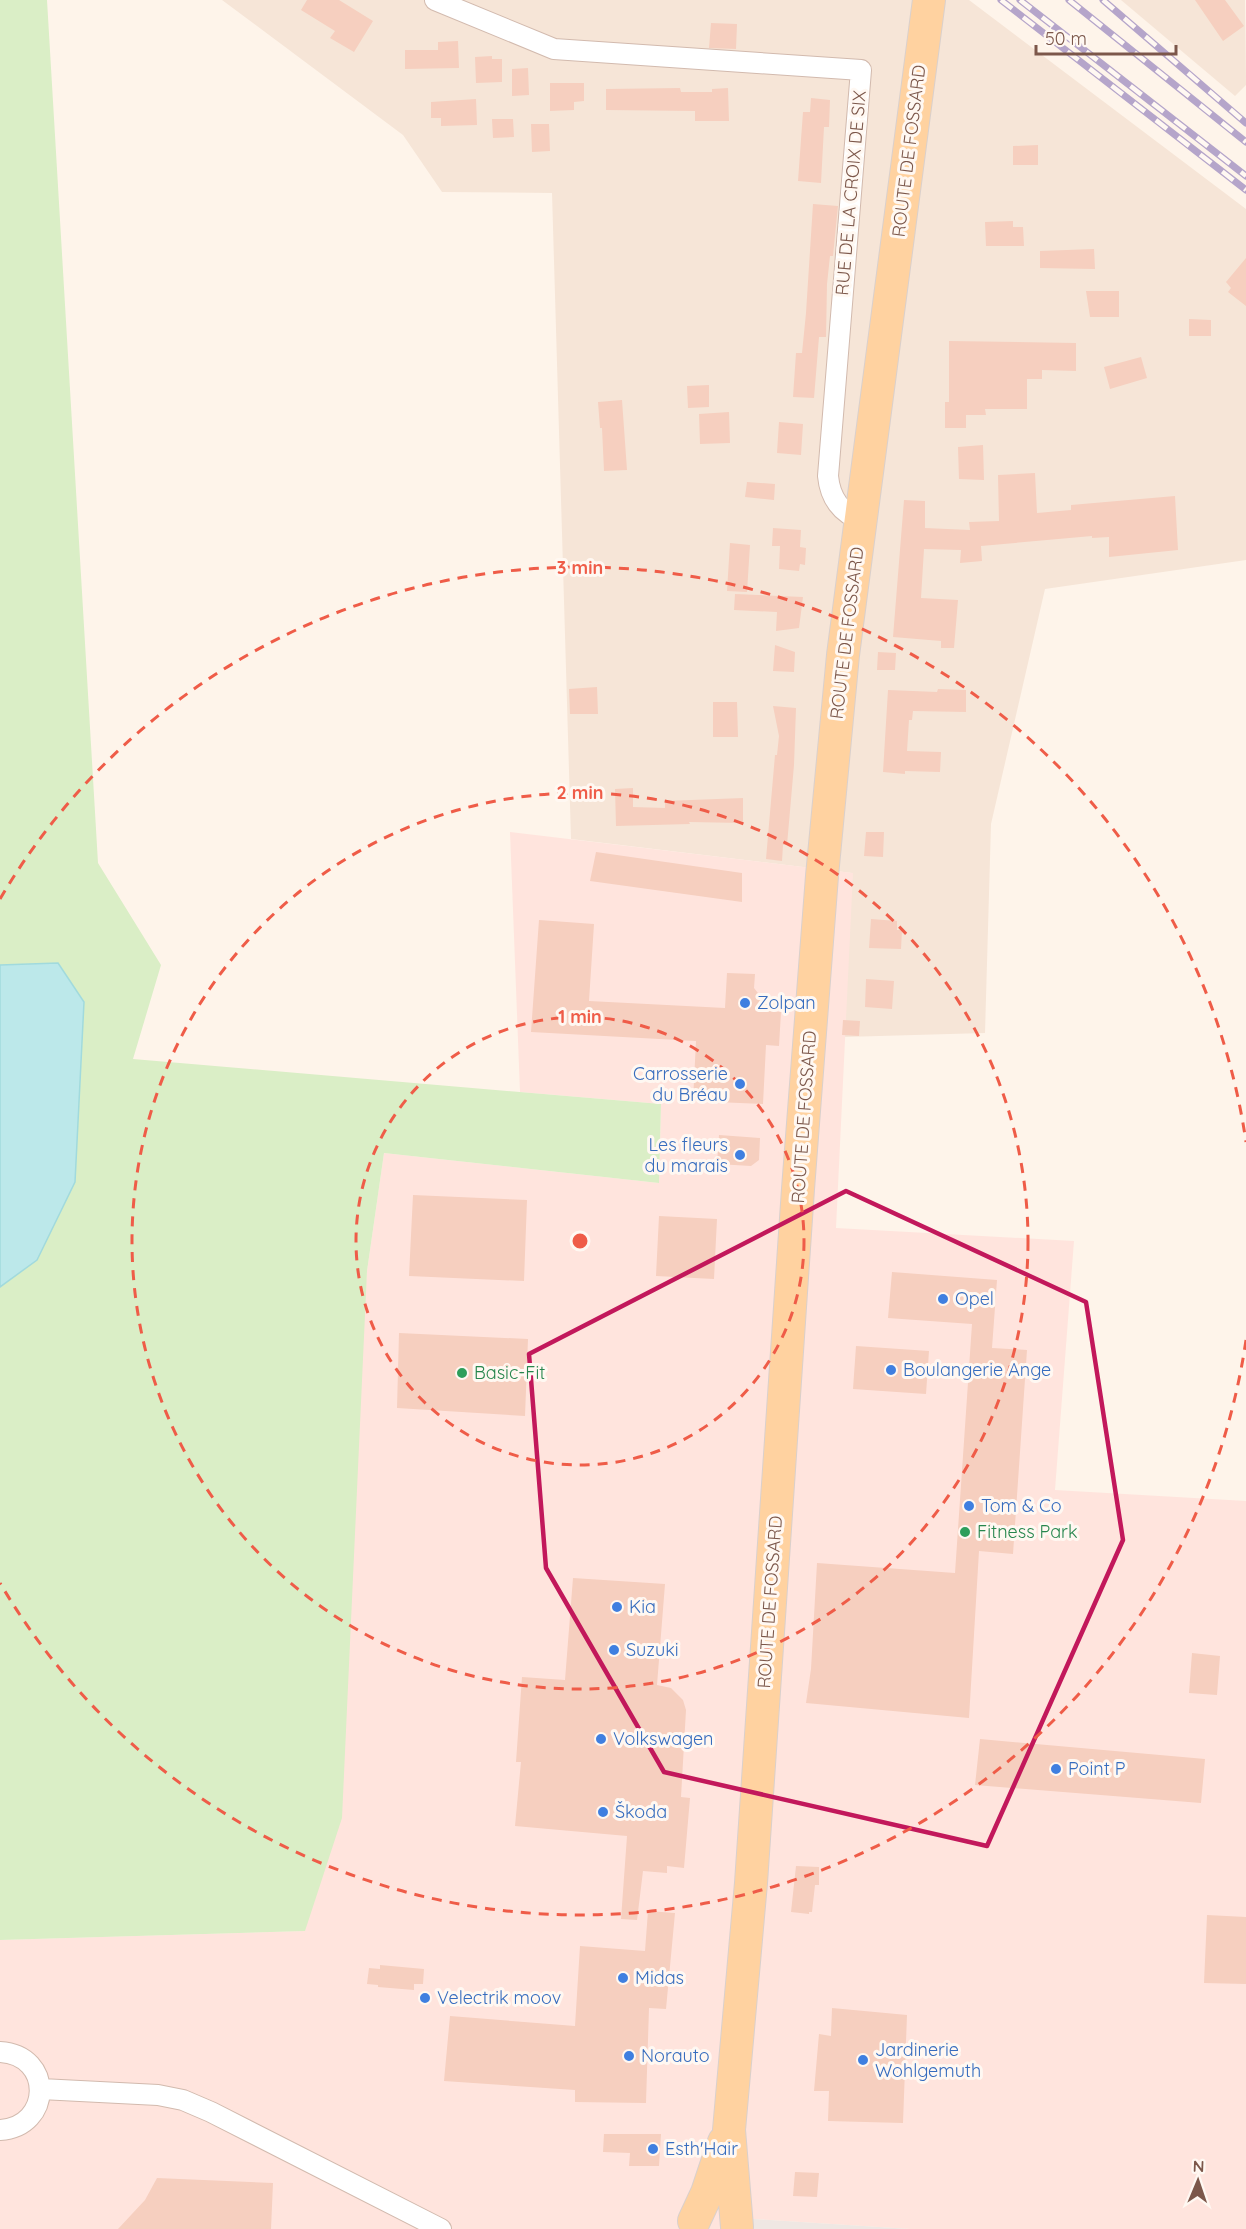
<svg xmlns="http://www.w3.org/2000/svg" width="1246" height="2229" viewBox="0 0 1246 2229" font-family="Quicksand,sans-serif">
  <rect width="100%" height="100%" fill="#fef4ea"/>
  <path fill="#f6e5d7" d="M222,0H969L1246,209V560L1045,589L991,824L985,1033L844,1037L852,873L571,839L552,193L442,192L403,135Z
    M1121,0H1245L1246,85L1235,96Z"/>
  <path fill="#ffe4dd" d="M510,832L853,873L836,1228L1074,1241L1055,1490L1246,1501V2229H910L753,2219L745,2229H0V1940L305,1931L367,1271L384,1153L659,1183L661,1104L520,1092Z"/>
  <path fill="#efe7e3" d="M753,2219L910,2229H745Z"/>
  <path fill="#daeec6" d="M0,0H47L98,863L161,965L133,1059L661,1104L659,1183L384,1153L367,1271L342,1818L305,1931L0,1940V1287L37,1260L58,963L0,965Z"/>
  <path fill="#bce8ea" stroke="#a1dadd" stroke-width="1.5" d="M58,963L84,1002L75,1182L37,1260L0,1287V965Z"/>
  <path fill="#f6cfbf" d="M307,0H339L373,21L354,52L330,38L335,31L301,10Z
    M1195,0H1225L1244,26L1223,41Z
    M711,23L737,24L736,49L709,48Z
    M458,41L459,68L405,69V50H438V42Z
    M492,56V59H502V82L476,83L475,57Z
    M528,68L529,95L512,96V69Z
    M550,83H584V101L574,102V110L550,111Z
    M680,88L681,92H712V89L728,88L729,121H695V111L606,110V89Z
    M811,98L830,100L829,127H824L821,183L798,181L803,112H810Z
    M476,99L477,125L441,126V118H431V102Z
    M492,119H513L514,137L493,138Z
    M531,124H549L550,151L532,152Z
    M1038,145V165H1013V146Z
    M813,204L838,206L833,256H830L827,284L826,337H819L814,398L793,397L796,353H802L806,313Z
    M1013,221V227H1023L1024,246H986L985,222Z
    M1094,249L1095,269L1040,268V251Z
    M1246,258V306L1228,292L1231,288L1226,282Z
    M1086,291H1119V317H1090Z
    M1189,319L1211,320V336H1189Z
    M949,341L1076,343V371L1042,370V379H1027V409H985L986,415H966V428H945V402H949Z
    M1141,357L1147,378L1110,389L1104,367Z
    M709,385V407L688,408L687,386Z
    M622,400L627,470L604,471L602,428H600L598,402Z
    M729,412L730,443L700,444L699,414Z
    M779,422L803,424L801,455L777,453Z
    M983,445L984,480L959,479L958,447Z
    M1035,473L1037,513L1071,510V505L1175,496L1178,550L1109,557V537L1092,538V536L981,546L982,561L960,563L961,550L924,549L921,598L958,600L954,648H941V641L893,637L904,500L925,501V528L970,530L969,522L999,521L998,475Z
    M747,482L775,484L774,500L745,497Z
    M773,528L801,530L800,547L806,548L805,565L800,564L799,571L779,569L780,546H772Z
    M730,543L750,545L747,592L727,591Z
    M735,594L803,597L799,628L776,631L777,612L734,610Z
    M775,645L795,652L794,672L773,671Z
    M878,652L896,653L895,670H877Z
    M597,687L598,714H570L569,689Z
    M938,689L966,690V712L913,711L912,720H909L907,751L941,752L940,772L905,771V774L883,772L888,690L937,692Z
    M713,702H737L738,737H713Z
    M773,706L796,708L794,765L787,845H783L782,861L766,859L775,755H777L779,736Z
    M633,788V807L665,808V801L743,798V823L689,822L690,824L616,826L615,789Z
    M866,832H884L883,857L864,856Z
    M596,852L742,873V902L590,881Z
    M871,919L897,921V930H902L901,949L869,948Z
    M539,920L594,924L589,1001L725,1008L727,973L755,974L754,988L772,1011L781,1012L779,1046L766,1045L763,1104L693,1101L696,1041L531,1032Z
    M866,979L894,981L892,1009L865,1007Z
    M843,1020L860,1021L859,1036L842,1035Z
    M719,1135L760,1138L759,1160L751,1166L717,1164Z
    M413,1195L527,1200L524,1281L409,1276Z
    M659,1216L717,1219L714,1279L656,1276Z
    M892,1272L997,1280L992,1348L1027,1350L1013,1554L979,1551L969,1718L806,1703L811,1669L817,1563L955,1573L972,1324L888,1318Z
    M399,1333L528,1339L525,1416L397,1408Z
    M856,1346L929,1351L926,1394L853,1389Z
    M573,1578L665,1584L657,1685L671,1688L683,1700L686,1710L681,1797L690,1798L684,1868L667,1866V1873L643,1871L637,1920L621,1919L627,1836L515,1826L521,1762H516L522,1677L565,1680Z
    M1192,1653L1220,1656L1217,1695L1189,1693Z
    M980,1739L1205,1759L1201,1803L975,1785Z
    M796,1866L819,1867V1885H815L812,1912H809V1914L791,1912Z
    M648,1911L675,1913L666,2009L649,2008L646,2103L575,2102V2090L444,2081L450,2016L575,2026L580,1946L645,1951Z
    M1207,1915L1246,1917V1984L1204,1983Z
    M380,1965L424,1969L423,1984H414V1990L378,1987V1985L367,1984L369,1968L380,1969Z
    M832,2008L907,2015L903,2123L828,2121L829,2091H814L819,2034L831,2036Z
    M604,2134H661L659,2166H629L630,2153L603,2152Z
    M795,2172L819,2173L817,2197L793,2196Z
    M157,2178L273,2183L271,2229H118L145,2200Z"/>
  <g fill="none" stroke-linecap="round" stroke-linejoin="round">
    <g stroke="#d2baae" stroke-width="22">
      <path id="street" d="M435,0L554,49L861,70L828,476C830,497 841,514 862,520
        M0,2052C54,2055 52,2127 0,2130
        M41,2089L158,2095L183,2100L211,2112L441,2229"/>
    </g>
    <g stroke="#dad0cc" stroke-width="34">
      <path id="primary" d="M694,2221L707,2193L724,2142
        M737,2227L729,2130L751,1883L798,1189L822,876L843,655L929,0"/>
    </g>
    <use href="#street" stroke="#fff" stroke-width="20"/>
    <use href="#primary" stroke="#ffd2a0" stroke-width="32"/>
    <g stroke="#b5a5ca" stroke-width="7">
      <path id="rail" d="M1001,0L1246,190
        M1020,0L1246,176
        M1069,0L1246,142
        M1103,0L1246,123"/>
    </g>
    <use href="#rail" stroke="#fff8f2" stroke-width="4.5" stroke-dasharray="14" stroke-linecap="butt"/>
  </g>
  <path fill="none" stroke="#c2185b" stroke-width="4.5" stroke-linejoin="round" d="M846,1191L1086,1302L1123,1540L987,1846L664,1772L546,1568L529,1354Z"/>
  <g fill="none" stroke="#ef5c48" stroke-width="3" stroke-dasharray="10 8">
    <circle cx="580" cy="1241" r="224"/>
    <circle cx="580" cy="1241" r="448"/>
    <path d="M1246 1340A673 673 0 0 1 0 1583M0 899A673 673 0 0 1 1246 1142"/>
  </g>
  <g fill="#3f7fe0" stroke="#fff8f2" stroke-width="2">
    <circle cx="745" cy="1003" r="6"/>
    <circle cx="740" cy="1084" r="6"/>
    <circle cx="740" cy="1155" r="6"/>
    <circle cx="943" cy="1299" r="6"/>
    <circle cx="891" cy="1370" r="6"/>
    <circle cx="969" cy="1506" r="6"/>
    <circle cx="617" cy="1607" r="6"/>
    <circle cx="614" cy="1650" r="6"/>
    <circle cx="601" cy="1739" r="6"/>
    <circle cx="1056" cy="1769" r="6"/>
    <circle cx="603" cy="1812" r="6"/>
    <circle cx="623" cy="1978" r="6"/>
    <circle cx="425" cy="1998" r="6"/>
    <circle cx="629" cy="2056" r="6"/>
    <circle cx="863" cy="2060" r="6"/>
    <circle cx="653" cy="2149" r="6"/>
  </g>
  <g fill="#2e9e5b" stroke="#fff8f2" stroke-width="2">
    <circle cx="462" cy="1373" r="6"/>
    <circle cx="965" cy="1532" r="6"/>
  </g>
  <g text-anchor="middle" stroke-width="6" stroke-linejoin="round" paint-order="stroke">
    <g font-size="18" fill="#7c574a" stroke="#fff8f2">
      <text transform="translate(909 151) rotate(-83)" y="6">ROUTE DE FOSSARD</text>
      <text transform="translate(851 193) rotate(-85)" y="6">RUE DE LA CROIX DE SIX</text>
      <text transform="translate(847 633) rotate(-83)" y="6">ROUTE DE FOSSARD</text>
      <text transform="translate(804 1117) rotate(-86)" y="6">ROUTE DE FOSSARD</text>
      <text transform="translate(770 1602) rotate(-86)" y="6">ROUTE DE FOSSARD</text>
    </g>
    <g font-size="18" fill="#366cbe" stroke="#fff8f2" text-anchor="start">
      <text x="757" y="1009">Zolpan</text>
      <text x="728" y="1080" text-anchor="end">Carrosserie<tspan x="728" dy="21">du Bréau</tspan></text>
      <text x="728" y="1151" text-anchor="end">Les fleurs<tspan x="728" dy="21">du marais</tspan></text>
      <text x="955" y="1305">Opel</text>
      <text x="903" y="1376">Boulangerie Ange</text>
      <text x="981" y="1512">Tom &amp; Co</text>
      <text x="629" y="1613">Kia</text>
      <text x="626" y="1656">Suzuki</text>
      <text x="613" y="1745">Volkswagen</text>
      <text x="1068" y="1775">Point P</text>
      <text x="615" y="1818">Škoda</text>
      <text x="635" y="1984">Midas</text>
      <text x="437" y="2004">Velectrik moov</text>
      <text x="875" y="2056">Jardinerie<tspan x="875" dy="21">Wohlgemuth</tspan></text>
      <text x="641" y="2062">Norauto</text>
      <text x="665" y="2155">Esth'Hair</text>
    </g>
    <g font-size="18" fill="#27864d" stroke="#fff8f2" text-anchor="start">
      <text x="474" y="1379">Basic-Fit</text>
      <text x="977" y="1538">Fitness Park</text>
    </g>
  </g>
  <circle cx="580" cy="1241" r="9" fill="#ef5c48" stroke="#fff8f2" stroke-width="3"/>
  <g font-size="18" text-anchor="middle" font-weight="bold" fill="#ef5c48" stroke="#fff8f2" stroke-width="6" stroke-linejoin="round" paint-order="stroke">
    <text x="580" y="574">3 min</text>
    <text x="580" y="799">2 min</text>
    <text x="580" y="1023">1 min</text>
  </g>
  <g transform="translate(1198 2181) rotate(2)" stroke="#fff8f2" stroke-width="4.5" paint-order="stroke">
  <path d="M0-4.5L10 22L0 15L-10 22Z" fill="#7c574a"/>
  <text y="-9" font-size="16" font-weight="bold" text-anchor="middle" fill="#7c574a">N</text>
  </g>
  <path d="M1036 45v9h140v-9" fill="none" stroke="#7c574a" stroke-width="3"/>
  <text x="1045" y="45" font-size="18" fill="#7c574a" stroke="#fff8f2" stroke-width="4.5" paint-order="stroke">50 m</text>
</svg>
